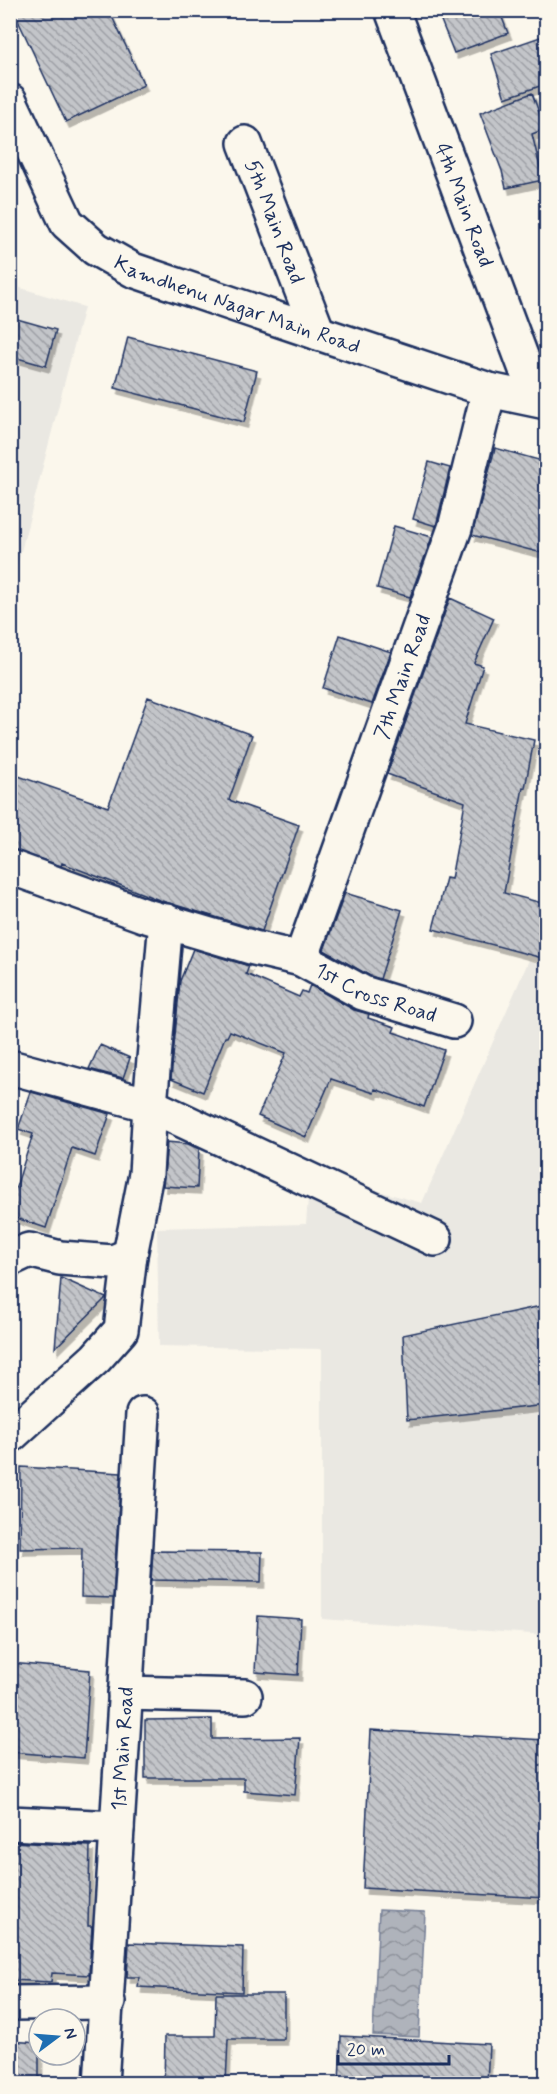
<svg xmlns="http://www.w3.org/2000/svg" width="557" height="2094" viewBox="0 0 557 2094" font-family="Mynerve,sans-serif">
  <defs>
    <pattern id="water-waves" width="16" height="10" patternUnits="userSpaceOnUse" patternTransform="scale(1.5)"><rect width="16" height="10" fill="#afb3bb"/><path d="M0 5q4-4 8 0t8 0" fill="none" stroke="#8e929b"/></pattern>
    <pattern id="building-back-hatch" width="6" height="6" patternUnits="userSpaceOnUse" patternTransform="scale(1.5)"><rect width="6" height="6" fill="#c3c5c9"/><path d="M-1 5l2 2M0 0l6 6M5-1l2 2" fill="none" stroke="#9ea0a6"/></pattern>
    <filter id="shadow"><feDropShadow dx="3.5" dy="6" stdDeviation="0" flood-color="#0004"/></filter>
  </defs>
  <rect width="100%" height="100%" fill="#fbf7ec"/>
  <filter id="ink" filterUnits="userSpaceOnUse"><feTurbulence type="fractalNoise" baseFrequency=".0167" numOctaves="2"/><feDisplacementMap in="SourceGraphic" scale="12" xChannelSelector="R" yChannelSelector="G"/><feConvolveMatrix kernelMatrix="1 2 1 2 8 2 1 2 1" color-interpolation-filters="sRGB"/></filter>
  <g filter="url(#ink)">
    <path fill="#eae8e2" d="M11,285L84,307L11,590Z
      M529,960L546,967V1635L322,1619V1349L159,1346L157,1228L306,1224L310,1172L422,1203Z"/>
    <path fill="url(#water-waves)" stroke="#747e96" stroke-width="1.5" d="M379,1910L425,1912L419,2037L373,2035Z"/>
    <path fill="url(#building-back-hatch)" stroke="#1b2f5e" stroke-width="1.5" filter="url(#shadow)" d="M13,10H109L144,85L66,122Z
      M460,10H499L508,33L454,53L440,18Z
      M546,35V84L505,98L491,54Z
      M532,93L545,129L532,134L543,180L506,188L502,171L480,113Z
      M10,317L56,330L46,366L10,356Z
      M128,337L257,371L244,422L115,388Z
      M495,448L546,462V554L472,535Z
      M429,462L450,468L436,526L413,519Z
      M394,526L432,537L410,597L377,588Z
      M450,598L494,618L474,663L483,666L465,724L534,740L525,788L523,787L504,893L546,904V959L433,929L446,878L451,879L465,802L387,774Z
      M340,635L391,652L372,704L323,688Z
      M148,697L252,735L229,800L299,825L262,931L162,901L62,863L61,866L10,849V773L108,807Z
      M345,893L402,910L380,979L370,976L324,950Z
      M193,949L249,966L246,974L299,997L302,991L307,993L310,985L354,1010L369,1014L368,1018L395,1027L393,1032L444,1050L424,1107L375,1089L374,1093L331,1079L306,1137L258,1116L286,1053L230,1031L227,1037H225L203,1092L171,1079L180,981Z
      M100,1045L130,1058L123,1078L89,1069Z
      M31,1092L110,1114L95,1156L72,1148L46,1228L10,1216V1206L33,1134L18,1129Z
      M167,1142L188,1144L199,1149L197,1188L163,1186Z
      M61,1278L106,1298L55,1348Z
      M546,1305V1405L407,1420L403,1335Z
      M21,1467L121,1473L113,1598L81,1597L82,1548L20,1549Z
      M153,1551L262,1552L261,1582L151,1580Z
      M258,1616L301,1619L298,1675L255,1672Z
      M10,1663L90,1670L84,1758L10,1752Z
      M212,1719V1739L300,1738L295,1795L244,1791V1778H145V1720Z
      M371,1730L546,1740V1898L363,1888Z
      M10,1842L90,1846L88,1926H92L89,1975L52,1973L51,1982L10,1980Z
      M129,1943L243,1947L242,1992L138,1987L139,1977H127Z
      M216,1994H284V2039H228L226,2084H164L165,2036H215Z
      M341,2036L489,2044L487,2084H339Z
      M10,2041L39,2043V2080H10Z"/>
    <g fill="none" stroke-linecap="round" stroke-linejoin="round">
      <g stroke="#1b2f5e" stroke-width="38">
        <g id="minor">
          <path id="s1" d="M392,10L537,399"/>
          <path id="s2" d="M10,101L67,223L96,249L133,270L318,333L489,390L546,402"/>
          <path id="s3" d="M245,143L318,333"/>
          <path id="s4" d="M10,867L143,915L254,948L301,959L363,993L454,1021"/>
          <path id="s5" d="M301,959L455,528L489,390"/>
          <path d="M10,1067L150,1105L166,921"/>
          <path d="M10,1259L29,1250L60,1258L113,1262L130,1255"/>
          <path d="M10,1436L96,1358L121,1330L130,1255L146,1174L150,1105L435,1239"/>
          <path d="M125,1693L245,1696"/>
          <path d="M10,1823L117,1828"/>
          <path d="M10,2003L108,2002"/>
          <path id="s6" d="M101,2084L143,1414"/>
        </g>
      </g>
      <use href="#minor" stroke="#fbf7ec" stroke-width="33"/>
    </g>
  </g>
  <g text-anchor="middle" stroke-width="5" stroke-linejoin="round" paint-order="stroke">
    <g font-size="21" fill="#1b2f5e" stroke="#fbf7ec">
      <text dy="7" stroke="none"><textPath href="#s1" startOffset="208">4th Main Road</textPath></text>
      <text dy="7" stroke="none"><textPath href="#s3" startOffset="84">5th Main Road</textPath></text>
      <text dy="7" stroke="none"><textPath href="#s2" startOffset="326">Kamdhenu Nagar Main Road</textPath></text>
      <text dy="7" stroke="none"><textPath href="#s5" startOffset="300">7th Main Road</textPath></text>
      <text dy="7" stroke="none"><textPath href="#s4" startOffset="388">1st Cross Road</textPath></text>
      <text dy="7" stroke="none"><textPath href="#s6" startOffset="336">1st Main Road</textPath></text>
    </g>
  </g>
  <rect width="557" height="2094" fill="none" stroke="#fbf7ec" stroke-width="36"/>
  <rect x="18" y="18" width="521" height="2058" fill="none" stroke="#1b2f5e" stroke-width="2" filter="url(#ink)"/>
  <g transform="translate(57 2037) rotate(74)"><circle r="28" fill="#fbf7ec" stroke="#a1a7b3" stroke-width="1.5"/>
  <path d="M0-4.5L10 22L0 15L-10 22Z" fill="#1f6fb2"/>
  <text y="-9" font-size="16" font-weight="bold" text-anchor="middle" fill="#1b2f5e">N</text>
  </g>
  <path d="M338 2055v9h111v-9" fill="none" stroke="#1b2f5e" stroke-width="3"/>
  <text x="347" y="2055" font-size="18" fill="#1b2f5e" stroke="#fbf7ec" stroke-width="4.5" paint-order="stroke">20 m</text>
</svg>
